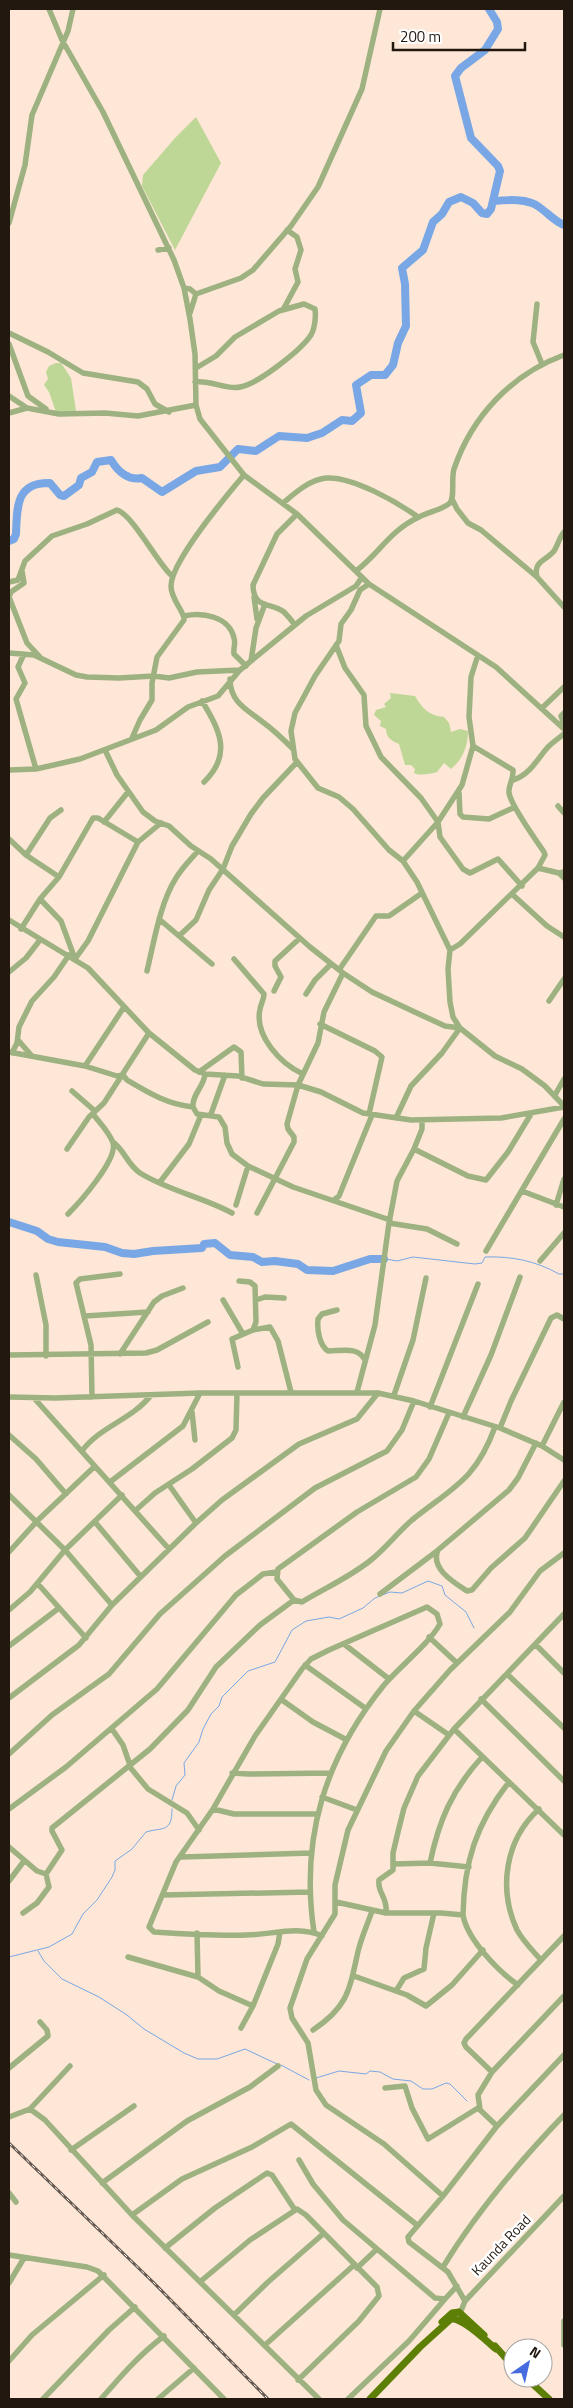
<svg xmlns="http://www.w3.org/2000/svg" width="573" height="2408" viewBox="0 0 573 2408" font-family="'Titillium Web',sans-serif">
  <rect width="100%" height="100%" fill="#fee7d6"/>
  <path fill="#bed696" d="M196,117L221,163L175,250L142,186L143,175L175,138Z
    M56,363H61L71,378L76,411L56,412L49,392L44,385L48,379L46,372L49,366Z
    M390,693L415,696C422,708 429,716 444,717L449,723L451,732L460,729L468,731C468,746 463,759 451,769L444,763L437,772C430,774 419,776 414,773L415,769L411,765H405L399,744C392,741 386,738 386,729L380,726L381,721L374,715L376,710L386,707L384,704L391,698Z"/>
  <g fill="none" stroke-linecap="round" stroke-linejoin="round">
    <path stroke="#79a7e5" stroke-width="1" d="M386,1259L397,1261L413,1257L475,1264L482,1263L485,1257C512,1256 536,1261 559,1274H564
      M172,1800L176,1786L185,1775L184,1763L199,1742L203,1729L211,1714L219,1706L222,1697L248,1671L275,1662L292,1630L306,1621L329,1617L339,1619L363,1608L375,1598L390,1592L402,1593L428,1581L442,1586L445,1595L466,1612L474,1628
      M38,1951L44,1961L62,1979L99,1997L127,2015L144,2029L184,2053L198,2059H217L245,2049L277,2064
      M9,1957L49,1947L72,1934L83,1914L97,1900L112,1877L115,1870V1861L132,1849L146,1832C163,1827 172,1833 172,1809
      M281,2065L309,2080
      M316,2078L339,2071L366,2074L370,2071L380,2072L393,2079L411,2081L423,2089H432L446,2083L450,2084L467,2101"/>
    <path stroke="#79a7e5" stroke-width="8" d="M493,201C506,200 528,198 539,207C548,213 554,221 564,225
      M9,541L14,539L16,534C17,507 16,482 50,483L60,495L64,496L79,485L81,478L92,472L97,462L111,460C118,472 129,481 142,478L162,492L196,471L220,467L238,449L256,451L279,436L307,438L322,433L342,420L352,421L361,413L356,385L371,375H385L393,365L398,343L406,326L405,284L402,268L423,250L433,222L442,214L449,202L461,197L473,203L482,213L487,214L491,209L500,171L498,166L471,138L455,76L461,68L485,50L498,29L497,22L489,9
      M9,1222L37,1231L48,1239L58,1242L105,1247L122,1253L134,1254L153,1251L202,1248L204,1244L215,1243L230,1255L253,1257L262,1262L275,1261L298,1264L307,1270L333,1271L370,1259H384"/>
    <path stroke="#9db280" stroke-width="5.5" d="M49,9L62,40L103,112L174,260L184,288L190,319L195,354L196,405L200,419L244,475L297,514L369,584L496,667L564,729
      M9,223L25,165L32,115L68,31L73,9
      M158,250L169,248
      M184,288L190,289L196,294L241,278L253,270L291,226L318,187L362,89L380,9
      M537,304L533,342L542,364
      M284,308L298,282L295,269L301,250L297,237L287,230
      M190,313L196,294
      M9,333L48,352L83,373L138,382L147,389L155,404L169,412
      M9,344L28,396L46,409
      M195,382C211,380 227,390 240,387C258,384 301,350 311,335C315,328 316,316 315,309L304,304L279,311L235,337L216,356L196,368
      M9,396L27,408
      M9,413L27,408L59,414L105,413L138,416L196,405
      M452,499L457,509L468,523L481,530L537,577L564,607
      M283,503C295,493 309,480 326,478C352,476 397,502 418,517
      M22,571L24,583L11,592L9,597L27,643L40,657
      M356,571C380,553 389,531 419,517C428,512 442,510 450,503C455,497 451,479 454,469C472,416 512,374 564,355
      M537,577C533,561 546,561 554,551C558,545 559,538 564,532
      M9,582L18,580L25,561L52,536L87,524L117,510C134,516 157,563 172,576
      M369,584L360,590L351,610L341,624L339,641L315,676L295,713L291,731L295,759L318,788L339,797L353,809L389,850L403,861L417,882L450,950L448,969L450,1002L453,1017L460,1028L495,1056L522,1069L545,1086L564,1106
      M254,597L257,619
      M184,616C202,612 229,616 234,638C236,644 233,648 234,654L246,666
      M295,625C292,621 288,616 284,612C271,602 253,609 253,585L277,534L297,514
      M336,645L345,668L364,695L366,726L381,757L421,798L438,822L440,837L463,869L470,873L498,859L522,886
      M9,653L34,655L76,675L87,677L119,678L154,676L169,678L197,672L240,670
      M24,654L18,667L25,683L16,699L36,769
      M251,661L256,628L265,604
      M230,679C230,703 248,710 264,723C275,731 284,740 293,749
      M202,701C219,729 233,754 204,782
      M542,708L564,687
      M560,725L563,721L561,716L564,713
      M132,738L140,720L152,700V683L157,657L184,620C185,612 171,600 171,586C171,562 227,495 244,475
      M473,746L513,770C514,779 508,785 509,793C511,806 536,840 544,852L545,855L538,868
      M105,750L117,775L143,812L155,821L169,826L191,846L211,859L310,947L343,973L372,992L419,1014L445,1026L460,1028
      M9,770L36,769L80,759L156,730L188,707L218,696L240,670L306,616L356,586L362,577
      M513,780C530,775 538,758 548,747C553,742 559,738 564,734
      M459,793L460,814L463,817L489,819L515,807
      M558,806L564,813
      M104,822L128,792
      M9,839L26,855L59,877
      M26,855L50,818L61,810
      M403,861L438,822L462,785L473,746L469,717L471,677L478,655
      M559,873L564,878
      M513,895L547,926L564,937
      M40,899L61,921L75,959
      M159,919L212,964
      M9,920L88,968L149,1033L195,1070L205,1074L238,1076L263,1084L298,1085L318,1043L324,1012L343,973
      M21,929L40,899L59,877L93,818H98L138,842
      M180,935L196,920L209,890L223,869L232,846L251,814L263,798L297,762
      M450,950L460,944L538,868L559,873L564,872
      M75,959L88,941L138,842L161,823
      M234,959L264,994C264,1000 261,1003 260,1009C254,1036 281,1064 303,1074
      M339,970L376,916H389L422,893
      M147,971C154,942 160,903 176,878C182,868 191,859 198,851
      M9,972L26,958L40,940
      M274,991L281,977L275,966V961L300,938
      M306,994L315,980L331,964
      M549,1001L564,979
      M320,1024L375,1051L382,1057L369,1114
      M18,1040L31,1055
      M9,1052L85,1066L117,1076L123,1075L127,1080C149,1093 167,1104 193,1107
      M12,1053L17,1043L19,1027L32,1001L54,977L69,955
      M85,1066L124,1007
      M199,1072L234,1047L241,1052L242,1078
      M205,1074C204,1087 192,1094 193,1107L197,1114L219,1117L225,1127L227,1143L232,1154L248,1166L293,1187L390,1220
      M72,1091L95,1111
      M555,1095L564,1079
      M211,1114L225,1075
      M396,1118L411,1086L442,1053L460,1028
      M113,1142C125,1151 127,1164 140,1173C169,1191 203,1197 232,1213
      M67,1149L89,1117L104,1103L149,1033
      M414,1149L468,1176L486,1180L508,1152L531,1114
      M160,1182L189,1144L201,1115
      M522,1191L564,1207
      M334,1200L339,1196L372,1115
      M236,1205L248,1166
      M556,1205L564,1179
      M257,1213L294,1142V1137L288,1129L287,1124L298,1085L321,1092L363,1113L411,1120L501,1118L564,1107
      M68,1214C80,1202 118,1159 113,1143C110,1133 99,1122 93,1114
      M389,1223L427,1229L457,1244
      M486,1251L564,1119
      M540,1261L564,1233
      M36,1275L46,1325V1356
      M239,1281L250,1282L255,1286L256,1322L253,1330
      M223,1300L243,1334
      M256,1300L265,1297L284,1298
      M337,1310L322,1314L318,1319C317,1329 319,1345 328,1351C342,1351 358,1346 365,1360
      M85,1316L148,1312
      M120,1354L154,1302L162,1296L183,1288
      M9,1355L146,1353L157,1350L208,1322
      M238,1367L232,1339L253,1330L270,1327L278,1341L291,1392
      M357,1392L375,1325L389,1223L397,1181L414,1149L422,1129V1121
      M394,1395L413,1340L426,1278
      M9,1397L55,1398L200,1393H378L414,1401L500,1428L542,1446L564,1460
      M92,1397L91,1345L76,1283L80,1279L120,1274
      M34,1398L169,1549
      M430,1407L478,1284
      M192,1412L195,1440
      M449,1413L429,1459L416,1477L357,1512L278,1569L277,1579L294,1600L302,1602C325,1588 350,1577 371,1560C386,1548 398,1532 412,1520C453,1487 475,1481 495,1427
      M463,1417L491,1355L520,1277
      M500,1428L511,1401L551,1318L557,1315L564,1319
      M9,1435L36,1459L66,1494
      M536,1443L518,1478L509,1490L438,1550C430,1568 453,1582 467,1591L472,1590L491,1568L525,1538L564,1481
      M542,1446L564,1402
      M82,1451C99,1427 133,1419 151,1395
      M110,1482L183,1426L200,1393
      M169,1485L196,1523
      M9,1495L65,1550L112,1605
      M136,1510L155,1493L192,1469L232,1438L236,1430L237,1393
      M95,1522L141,1577
      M9,1552L38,1520L94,1467
      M38,1584L86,1638
      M380,1594L437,1551
      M9,1610L30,1592L65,1550L122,1495
      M429,1637L457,1663
      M344,1644L389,1679
      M536,1645L564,1673
      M9,1646L59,1608
      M305,1665L365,1708
      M507,1674L564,1728
      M9,1698L79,1645L112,1605L196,1523L222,1500L299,1444L357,1419L378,1393
      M481,1699L564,1781
      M282,1700L313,1722L347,1740
      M414,1711L449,1735
      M112,1729L123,1745L130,1765
      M454,1729L564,1835
      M9,1754L52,1715L109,1674L160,1614L225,1556L315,1488L387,1451L402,1430L414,1401
      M129,1766L148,1789L187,1813L199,1830
      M232,1773L248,1774L331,1773
      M509,1782C476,1824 464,1862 463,1915C467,1939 498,1971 518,1985
      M322,1797L357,1810
      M9,1809L66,1767L157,1689L236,1595L263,1574L276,1572
      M213,1809L234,1814H316
      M539,1809C505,1840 498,1889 517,1930C523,1941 533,1951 541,1960
      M9,1847L37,1871L46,1874L62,1850L52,1831V1828L150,1749L188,1710L216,1667L260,1625L294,1600
      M182,1857L311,1853
      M430,1863C439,1820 452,1790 482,1757
      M394,1864L430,1863L469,1867
      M9,1881L24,1861
      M163,1895L310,1892
      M336,1902L386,1913H441L463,1915
      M23,1913L37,1903L49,1887L46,1874
      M386,1913C388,1897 377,1893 379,1880L393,1870V1853L398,1832L404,1808L418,1776L454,1729L564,1614
      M314,1932C300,1838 325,1758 384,1685C401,1665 428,1645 440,1624L437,1614L427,1607L329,1650L311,1659L302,1669L255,1736L213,1809L176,1862L149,1927L154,1932C184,1934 215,1936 246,1935C272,1935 297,1925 322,1936
      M197,1933L198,1977
      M128,1957L198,1977L219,1991L253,2006L278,1944L280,1932
      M354,1976L407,1995L426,2006L452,1985L483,1950
      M396,1991L404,1978L424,1969L426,1948L434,1913
      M241,2028L253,2006
      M313,2030C346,2008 349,1993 357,1956C360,1940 367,1926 372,1911
      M9,2068L48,2036L47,2030L40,2022
      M492,2072L466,2047L464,2043L466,2039L564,1936
      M385,2088L405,2086L412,2108L428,2139L478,2108L497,2126
      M30,2109L70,2066
      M480,2109L478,2095L492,2072L564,1996
      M9,2117L30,2109L45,2120L132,2215L319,2399
      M71,2150L134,2106
      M299,2160L313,2184L343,2220L435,2298L445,2299L457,2286
      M102,2183L187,2121L250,2087L278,2066
      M9,2193L16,2202
      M443,2196L384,2144L326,2105L316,2090L308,2043L292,2018L290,2008L307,1959L335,1914V1885L348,1830L386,1751L414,1711L450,1670L510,1612L540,1571L564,1553
      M132,2215L182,2179L252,2147L291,2124L417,2225
      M165,2248L215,2208L267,2173L272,2175L295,2210
      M9,2255L87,2267L98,2271L224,2399
      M443,2267C477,2211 519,2162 564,2115
      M357,2268L377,2249
      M201,2281L250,2240L297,2209L306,2215L377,2287L379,2296L359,2321L298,2380
      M9,2283L24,2258
      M465,2301L448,2272L409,2242L408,2237L443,2196L497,2126L564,2055
      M234,2315L268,2282L323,2234
      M459,2316L465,2301L564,2196
      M564,2321V2345
      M265,2345L354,2265
      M9,2361L32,2335L104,2275
      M43,2399L109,2330L135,2307
      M101,2399C121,2376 139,2355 164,2336
      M158,2399L194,2368
      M348,2399L409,2341L445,2299"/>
    <path stroke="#5d7f06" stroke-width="7" d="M442,2322L452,2313L459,2312L484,2335
      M495,2346L513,2366
      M526,2378L549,2399
      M370,2399L420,2347L451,2319C463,2317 486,2341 496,2349"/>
    <g stroke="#65574d" stroke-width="3">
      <path id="rail" d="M9,2143L154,2283L268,2399"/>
    </g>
    <use href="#rail" stroke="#fff" stroke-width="1" stroke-dasharray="4" stroke-linecap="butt"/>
  </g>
  <g text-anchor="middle" stroke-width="5" stroke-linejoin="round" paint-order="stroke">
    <g font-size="14" fill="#221810" stroke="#fff">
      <text transform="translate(501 2245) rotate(-46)" y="5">Kaunda Road</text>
    </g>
  </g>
  <rect width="573" height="2408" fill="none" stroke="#221810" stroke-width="20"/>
  <g transform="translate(528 2363) rotate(34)"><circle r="24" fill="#ffffff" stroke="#a7a39f"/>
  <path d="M0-4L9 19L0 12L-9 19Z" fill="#466cdf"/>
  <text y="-8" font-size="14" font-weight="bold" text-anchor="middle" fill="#221810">N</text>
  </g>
  <path d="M393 42v8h132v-8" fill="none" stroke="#221810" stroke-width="2.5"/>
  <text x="400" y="42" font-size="15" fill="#221810" stroke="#ffffff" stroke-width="4" paint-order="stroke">200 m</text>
</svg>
